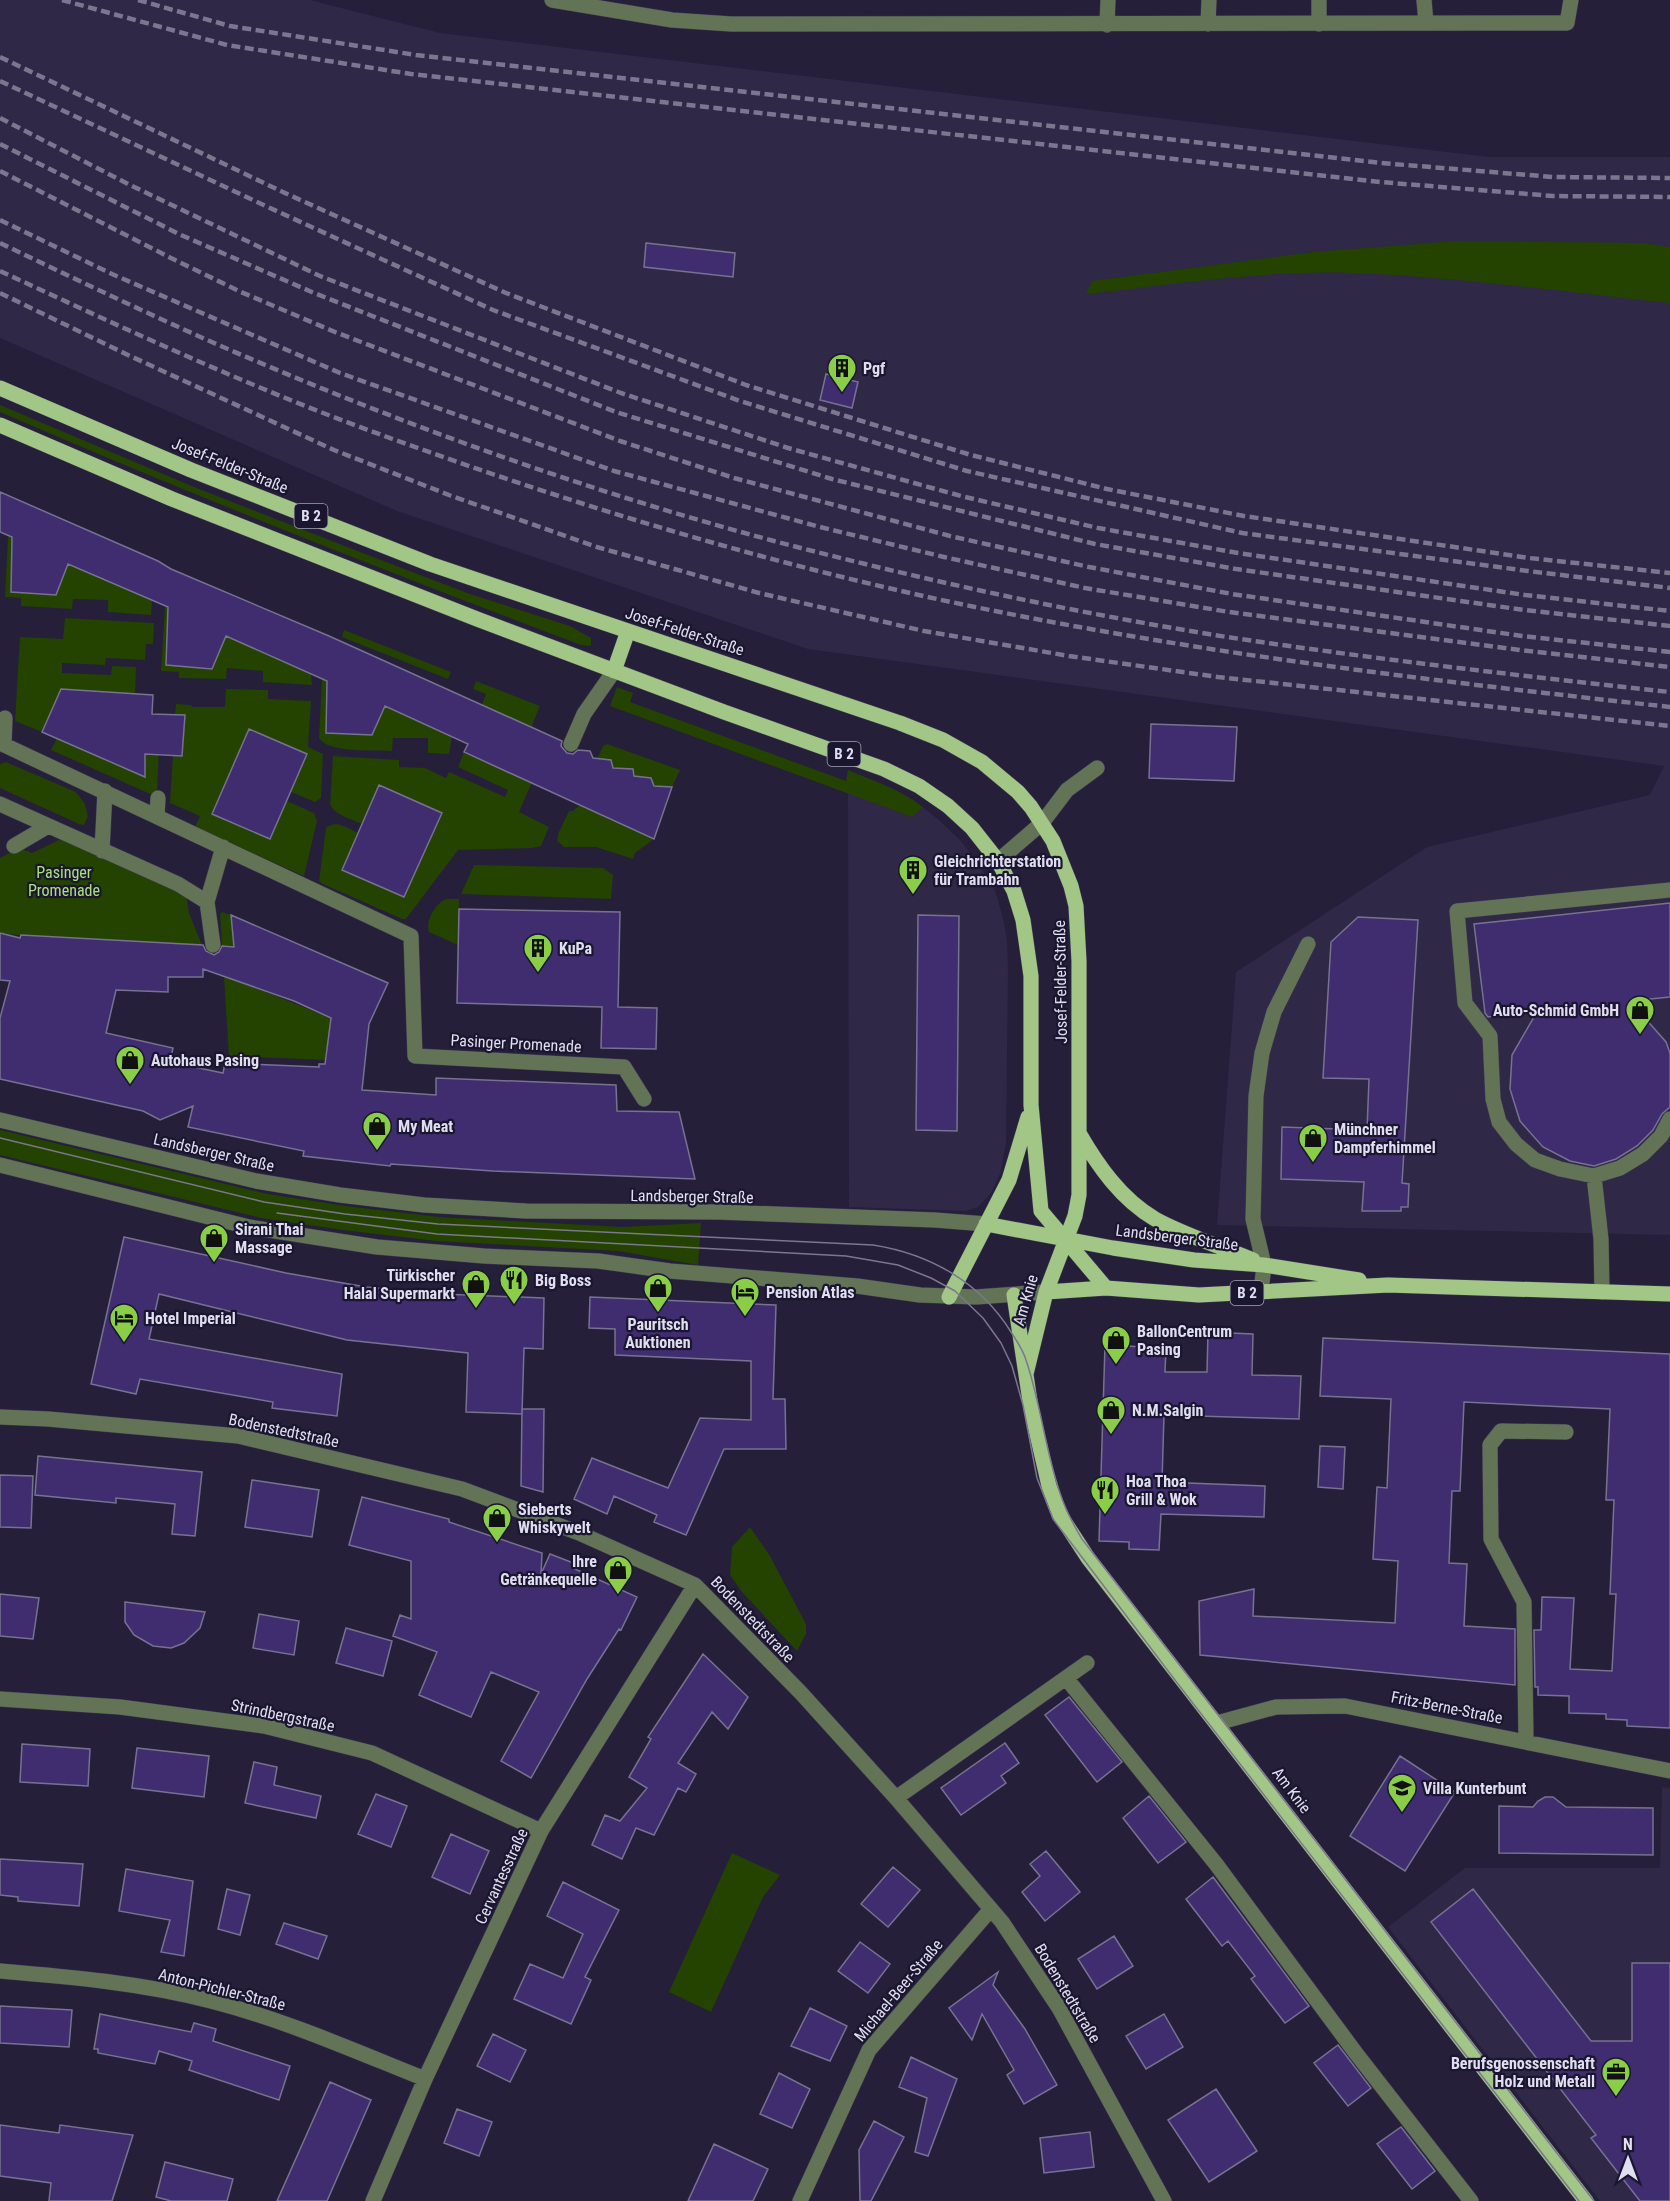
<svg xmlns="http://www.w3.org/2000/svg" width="1670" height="2201" viewBox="0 0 1670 2201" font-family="'Roboto Condensed',sans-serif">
  <rect width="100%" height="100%" fill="#251f3a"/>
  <path fill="#2f2847" d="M0,0H310L440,33L1489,157H1670V1235L1217,1225L1236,972L1427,847L1650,795L1664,766L808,649L397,511L0,338Z
    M848,792L912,799L938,819L960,840L978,863L995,891L1002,914L1007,939L1008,971L1006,1143L1000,1174L991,1193L978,1207L966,1211L849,1207Z
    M1662,1787L1670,1789V2201H1600L1388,1927L1465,1868H1660Z"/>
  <path fill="#244200" d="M1457,241L1644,243L1670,247V303C1565,292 1459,277 1353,273C1264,270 1175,284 1086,294L1092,281L1313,252Z
    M0,405L194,487L360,552L470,594L570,626L591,638V646L581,645C386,571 191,495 0,412Z
    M8,536L12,538L11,592L56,595L68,564L152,600L151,615L108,612V600L73,599L72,609L21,606V598L5,597Z
    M165,606L168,607L166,665L212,669L226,636L311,674L312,685L263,682V671L227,668L226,679L179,678V672L161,671Z
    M65,618L154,623L153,644H146L145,660L106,658L105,665L62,663V673L111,675L112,666L136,667L135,694L61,689L42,732L15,721L20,637L63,639Z
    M344,630L451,672L448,679L342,637Z
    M322,678L327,681L326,733L372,735L385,706L452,736L449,754L428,753V738H393L392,751C375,750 327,753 319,738Z
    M476,681L540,706L531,728L482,705L486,694L473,689Z
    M617,687L633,693L630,702L846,781L848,770C874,781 900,789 923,807L912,817L610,706Z
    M226,689L268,690V699L311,701L308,747L323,754L321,798L315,802L291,792L307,754L249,729L212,813L270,839L287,801L314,813L317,821L304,876L195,827L200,816L170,803L173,756H182L185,716L175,715L176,704L191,705L192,707H225Z
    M146,717H160L157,797L51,750L57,738L145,776Z
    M607,744L680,770L672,787L654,786L651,778L634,776L632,769L613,768L611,760L597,759L603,746Z
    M464,752L532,782L519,812L549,827L541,846L532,848L458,850L406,919H402L323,884L319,881L326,828C336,819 348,828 358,833L342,870L404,897L442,813L379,785L362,824C351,819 334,815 330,804L333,756L399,760V767L425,768L446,778L449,772L505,797L508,790L458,767Z
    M6,762L76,792L85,804L88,816L84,825L79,824L0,788V764Z
    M581,804L654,839L635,853L633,859L596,847H564L557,841L558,834L569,811H573Z
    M63,838L186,894L189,913L202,945L0,934V858L19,848L32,853Z
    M474,865L603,868L613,875L611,899L461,894Z
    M447,899H459L458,945L429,932C425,921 436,902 447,899Z
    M222,912L231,915L236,980L331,1018L326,1060L229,1056L220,914Z
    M0,1130L268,1194L346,1206L439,1217L622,1227L701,1223L698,1265L618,1251L436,1241L343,1230L261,1218L0,1155Z
    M750,1527L770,1556L806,1624V1634L797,1651L742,1592L730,1575L732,1547Z
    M732,1853L780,1875L763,1897L711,2012L669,1992Z"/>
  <path fill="#3f2d70" stroke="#777291" stroke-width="1.5" fill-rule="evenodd" d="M646,243L735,253L733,277L644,267Z
    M826,374L858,382L852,408L820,400Z
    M0,492L158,561L171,569L329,636L562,741L561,746L567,753L573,754L578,750L590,751L593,758L611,760L613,768L633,769L634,776L651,778L654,786L672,787L654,839L464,752L468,744L385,706L372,735L326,733L327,681L226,636L212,669L166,665L168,607L68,564L56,595L11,592L12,537L0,532Z
    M61,689L153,695L152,714L185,715L182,756L145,754V777L42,732Z
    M1151,724L1237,727L1234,781L1149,778Z
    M249,729L307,754L270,839L212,814Z
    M379,785L442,813L404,897L342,870Z
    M1670,903V997L1630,1001L1666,1042L1670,1053V1107L1662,1114L1653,1130L1637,1146L1616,1159L1594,1166L1570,1161L1543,1147L1520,1121L1510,1089L1512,1055L1538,1010L1488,1017L1485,1013L1474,924Z
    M459,909L620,912L618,1007L657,1008L656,1049L601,1048L602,1007L457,1003Z
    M231,915L388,983L369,1024L362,1090L436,1095V1078L616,1085L617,1111L679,1112L695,1179L493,1171L391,1164L390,1166L303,1156L304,1151L188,1127L193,1106L160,1120L143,1111L0,1079V1018L10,981L0,980V933L20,938L21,935L203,945L206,951L214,955L219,952L222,946L234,947ZM203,969L294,1001L331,1018L325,1064H319V1067L225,1063L223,1073L170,1062L173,1048L106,1033L116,990L168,992V977H203Z
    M918,915L959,916L957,1131L916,1130Z
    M1358,917L1418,920L1402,1183L1409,1184L1408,1207H1401V1211H1362L1364,1182L1281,1179L1282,1127L1367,1130L1369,1079L1323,1078L1331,942Z
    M124,1237L286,1273L366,1287L441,1294L544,1298L543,1349L524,1348L522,1414L466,1412L468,1353L347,1340L159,1294L149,1339L342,1374L337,1416L272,1408L273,1402L140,1379L136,1394L91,1384Z
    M590,1297L776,1305L773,1399H785L786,1449H724L686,1535L654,1522L657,1515L614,1496L607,1514L574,1499L592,1458L668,1488L700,1418L751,1420V1361L615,1355V1329L589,1328Z
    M1208,1332L1253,1334L1252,1375L1301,1376L1299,1419L1164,1415L1162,1482L1265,1486L1264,1517L1161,1514L1159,1550L1129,1549V1542L1099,1541L1105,1345L1166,1348L1165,1372H1207Z
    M1323,1338L1670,1354V1728L1627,1726V1720L1606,1719V1714L1569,1713V1696L1538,1695V1687H1535L1534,1630H1541L1542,1597L1574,1598L1570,1669L1612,1671L1616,1594H1610L1614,1500H1606L1610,1409L1464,1402L1460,1491H1452L1449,1563L1467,1564L1464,1626L1515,1629V1685L1200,1655L1199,1601L1254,1589L1253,1616L1395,1623L1398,1561L1373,1559L1377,1487L1387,1488L1391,1399L1320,1396Z
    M522,1409H544L543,1492L521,1486Z
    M1320,1446L1345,1447L1343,1489L1318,1487Z
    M38,1456L202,1472L195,1536L172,1534L175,1504L116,1498V1503L35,1495Z
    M0,1475L33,1476L31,1528L0,1527Z
    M252,1480L319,1490L312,1537L245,1527Z
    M362,1497L449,1519V1522L542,1553L541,1574L550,1554L576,1564L575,1569L637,1597L621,1630L619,1629L587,1679L531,1778L501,1761L539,1692L491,1672L471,1717L419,1695L437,1652L393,1636L400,1615L411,1619V1561L349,1545Z
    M0,1594L39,1598L33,1639L0,1636Z
    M125,1602L205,1612L200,1628L184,1643L171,1648L153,1646L134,1635L125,1622Z
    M259,1614L299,1621L294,1655L253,1648Z
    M346,1628L392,1641L383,1676L336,1663Z
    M703,1654L748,1697L728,1729L712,1712L678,1763L696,1774L686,1792L678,1788L654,1835L636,1828L622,1859L592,1845L605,1815L620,1821L647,1788L629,1777L651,1739L648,1737Z
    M1069,1697L1122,1762L1097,1782L1045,1715Z
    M1005,1743L1019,1763L1001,1776L1006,1783L961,1815L941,1788Z
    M22,1744L90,1749L88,1786L20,1782Z
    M137,1748L209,1756L204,1797L132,1788Z
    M1400,1756L1455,1792L1405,1871L1350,1836Z
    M254,1762L277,1767L274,1785L321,1796L316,1818L245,1803Z
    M376,1794L407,1806L391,1847L358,1834Z
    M1149,1796L1186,1842L1158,1863L1123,1818Z
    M1545,1797H1553L1566,1807L1653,1808V1855L1499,1853V1806L1533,1807L1538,1801Z
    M451,1834L489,1851L470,1894L432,1877Z
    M1046,1851L1080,1892L1045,1921L1022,1892L1040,1876L1030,1864Z
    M0,1859L83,1864L79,1906L18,1901V1897L0,1895Z
    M893,1867L920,1890L888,1927L861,1904Z
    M126,1869L193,1881L184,1956L161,1952L170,1920L119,1911Z
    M1213,1877L1309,2006L1285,2023L1251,1979L1255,1976L1228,1941L1222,1946L1186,1899Z
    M563,1882L619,1910L585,1977L591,1980L571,2024L514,1999L530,1964L563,1978L583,1934L547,1916Z
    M227,1889L250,1895L240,1935L218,1929Z
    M1473,1889L1591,2041H1632V1963H1670V2201H1640L1591,2138L1596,2135L1431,1922Z
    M284,1923L327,1936L318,1959L276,1944Z
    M1114,1936L1133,1966L1097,1989L1078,1959Z
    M860,1942L890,1964L868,1993L838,1971Z
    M998,1972L993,1985L1025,2029L1057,2085L1024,2104L1007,2075L1014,2070L982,2014L972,2040L949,2008Z
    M0,2006L72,2010L69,2047L0,2043Z
    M810,2008L847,2026L830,2061L791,2046Z
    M100,2014L191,2032L194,2023L216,2029L213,2041L290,2066L279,2100L189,2070L192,2061L159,2051L155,2064L98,2053V2049H94Z
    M1164,2014L1183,2047L1146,2069L1126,2036Z
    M493,2034L526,2050L510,2082L477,2066Z
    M1338,2045L1371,2088L1348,2106L1314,2063Z
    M911,2057L957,2079L928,2156L915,2152L927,2098L899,2087Z
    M779,2073L810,2089L792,2128L760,2114Z
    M330,2082L371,2100L327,2201H277Z
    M1216,2089L1257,2151L1209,2182L1168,2120Z
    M457,2109L492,2122L479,2156L444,2143Z
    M874,2121L904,2137L871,2201H860L859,2150Z
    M0,2125L59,2133L60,2125L133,2135L112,2201H49L51,2183L0,2176Z
    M1401,2127L1435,2171L1412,2189L1377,2144Z
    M1090,2132L1094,2167L1044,2173L1040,2138Z
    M714,2144L768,2169L753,2201H688Z
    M165,2162L233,2179L227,2201H171L156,2197Z"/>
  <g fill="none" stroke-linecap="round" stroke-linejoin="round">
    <g stroke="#3f3a53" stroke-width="16">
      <path id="minor" d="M552,0L672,20L731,24L1567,23L1571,0
        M1319,0V24
        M1424,0L1426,23
        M1208,24L1209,0
        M1107,25L1108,0
        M0,743L411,936L415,1056L624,1067L644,1099
        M571,744L584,714L614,671
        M4,745L5,718
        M0,804L178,884L207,902L213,945
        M157,816L158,798
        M14,846L48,826
        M102,851L105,791
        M998,861L1042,823L1067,790L1097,768
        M1670,890L1457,911L1465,1003L1490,1036L1493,1099L1499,1122L1516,1144L1535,1160L1560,1169L1594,1176L1620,1168L1643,1154L1661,1136L1670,1119
        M207,902L223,847
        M0,1120L256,1181L340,1195L424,1205L526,1211L718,1212L935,1220L986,1224
        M0,1165L249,1227L377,1247L484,1256L598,1261L670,1271L857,1286L920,1295L976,1297L1046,1292
        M1594,1176L1601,1239L1602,1292
        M1261,1292L1264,1265L1253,1219L1256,1096L1262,1053L1274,1012L1308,944
        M0,1417L48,1419L238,1436L462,1489L579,1533L695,1585L801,1693L896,1798L1002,1922L1059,2008L1164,2201
        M1066,1678L1216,1864L1355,2052L1471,2201
        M0,1699L120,1707L264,1726L372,1753L541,1831
        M1217,1723L1276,1707L1345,1706L1670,1771
        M1526,1740L1524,1602L1491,1539L1490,1445L1501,1431L1566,1432
        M896,1798L1087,1663
        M0,1971C71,1977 142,1983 211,2001C285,2020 355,2051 425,2079
        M373,2201L425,2079L541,1831L695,1585
        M800,2201L869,2050L991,1909"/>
    </g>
    <g stroke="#3f3a53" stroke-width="16">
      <path id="major" d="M0,388L191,470L430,564L900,723L943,740L982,762L1018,792L1031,807L1053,841L1071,886L1076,906L1079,961V1195L1075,1216L1046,1292L1026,1374
        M0,425L172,499L477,619L724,712L884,769L919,786L948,806L972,828L998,861L1014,891L1023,920L1031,976V1105L1041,1211L1106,1288
        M614,671L628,631
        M1079,1133C1098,1166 1121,1199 1155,1219C1184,1235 1222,1247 1253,1260
        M986,1224L1113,1248L1194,1260L1264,1265L1359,1280
        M1046,1292L1106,1288L1199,1295L1388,1285L1670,1294
        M1014,1295L1031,1408L1049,1486L1060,1515L1088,1558L1586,2201
        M949,1297L1009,1180L1028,1117"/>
    </g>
    <use href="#minor" stroke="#637456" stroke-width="15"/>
    <use href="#major" stroke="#a2c686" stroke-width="15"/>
    <path stroke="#7b778e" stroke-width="1.5" d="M0,1138L264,1202L345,1214L438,1224L873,1245C930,1254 980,1282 1011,1332C1017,1341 1023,1350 1026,1360C1041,1404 1045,1450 1060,1493C1065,1509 1073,1524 1082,1539L1594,2201
      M277,1213L437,1234L846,1256L898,1265L931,1278L955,1291L983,1318L1001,1343L1012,1366L1023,1405L1037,1478L1053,1519L1178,1684L1579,2201"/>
    <path stroke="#7b778e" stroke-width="4.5" stroke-dasharray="9 4.5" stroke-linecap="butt" d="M62,0L227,45L411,74L1380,182L1553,196L1670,197
      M138,0L230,26L416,55L1381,163L1553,177L1670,178
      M0,57L285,193L506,293L746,385L971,455L1107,489L1244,516L1529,558L1670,573
      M0,81L270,208L493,310L740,401L967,471L1242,533L1528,571L1670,588
      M0,118L128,184L320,276L621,393L788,448L961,496L1098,528L1238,553L1525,595L1670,611
      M0,144L181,235L314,293L616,412L832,479L1095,544L1236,569L1524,610L1670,626
      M0,171L175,260L241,292L335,332L620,441L734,478L950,536L1089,567L1232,594L1522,636L1670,652
      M0,220L112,274L340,373L614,471L820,527L944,557L1085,588L1229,612L1520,650L1670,667
      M0,243C71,277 142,311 214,343C395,422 583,490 774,541C923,580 1075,613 1227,637C1374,659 1522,676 1670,692
      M0,271C121,327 243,384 368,430C553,498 744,557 937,599C1179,651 1424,680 1670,707
      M0,293L128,355L334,450L449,495L597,547L759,593L924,631L1069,656L1218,677L1670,726"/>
  </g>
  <defs>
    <g id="building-pin" transform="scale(1.5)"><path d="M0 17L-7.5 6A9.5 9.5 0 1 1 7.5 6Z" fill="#8ace47" stroke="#1b162f"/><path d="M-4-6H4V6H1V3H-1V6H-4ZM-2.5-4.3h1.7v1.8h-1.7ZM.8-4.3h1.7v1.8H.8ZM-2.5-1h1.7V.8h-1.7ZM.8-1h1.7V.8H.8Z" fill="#111"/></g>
    <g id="shop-pin" transform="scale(1.5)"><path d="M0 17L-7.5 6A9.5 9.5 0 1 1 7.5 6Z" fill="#8ace47" stroke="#1b162f"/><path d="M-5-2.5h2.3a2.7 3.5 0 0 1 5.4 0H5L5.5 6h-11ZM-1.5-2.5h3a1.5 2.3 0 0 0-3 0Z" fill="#111"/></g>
    <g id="restaurant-pin" transform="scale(1.5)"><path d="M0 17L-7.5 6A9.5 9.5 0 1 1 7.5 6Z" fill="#8ace47" stroke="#1b162f"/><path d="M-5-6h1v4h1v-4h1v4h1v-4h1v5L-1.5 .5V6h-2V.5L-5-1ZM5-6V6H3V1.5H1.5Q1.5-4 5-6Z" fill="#111"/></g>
    <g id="hotel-pin" transform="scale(1.5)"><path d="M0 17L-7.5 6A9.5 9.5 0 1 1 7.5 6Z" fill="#8ace47" stroke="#1b162f"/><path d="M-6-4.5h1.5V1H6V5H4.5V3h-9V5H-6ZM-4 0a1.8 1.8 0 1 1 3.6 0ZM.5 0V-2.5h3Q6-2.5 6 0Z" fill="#111"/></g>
    <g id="school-pin" transform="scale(1.5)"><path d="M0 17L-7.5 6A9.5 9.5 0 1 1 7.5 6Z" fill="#8ace47" stroke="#1b162f"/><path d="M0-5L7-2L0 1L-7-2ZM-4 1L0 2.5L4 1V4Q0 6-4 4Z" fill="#111"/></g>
    <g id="office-pin" transform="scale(1.5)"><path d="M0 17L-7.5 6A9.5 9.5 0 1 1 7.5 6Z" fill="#8ace47" stroke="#1b162f"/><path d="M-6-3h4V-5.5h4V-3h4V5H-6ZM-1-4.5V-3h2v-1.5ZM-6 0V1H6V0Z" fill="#111"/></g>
  </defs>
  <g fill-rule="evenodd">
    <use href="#building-pin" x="842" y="368"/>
    <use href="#building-pin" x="913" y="870"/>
    <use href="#building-pin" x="538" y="948"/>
    <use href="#shop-pin" x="1640" y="1010"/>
    <use href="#shop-pin" x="130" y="1060"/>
    <use href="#shop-pin" x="377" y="1126"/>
    <use href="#shop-pin" x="1313" y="1138"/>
    <use href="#shop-pin" x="214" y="1238"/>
    <use href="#restaurant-pin" x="514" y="1280"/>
    <use href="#shop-pin" x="476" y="1284"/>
    <use href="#shop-pin" x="658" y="1288"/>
    <use href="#hotel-pin" x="745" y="1292"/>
    <use href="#hotel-pin" x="124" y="1318"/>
    <use href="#shop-pin" x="1116" y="1340"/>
    <use href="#shop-pin" x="1111" y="1410"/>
    <use href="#restaurant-pin" x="1105" y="1490"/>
    <use href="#shop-pin" x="497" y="1518"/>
    <use href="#shop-pin" x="618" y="1570"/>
    <use href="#school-pin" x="1402" y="1788"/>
    <use href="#office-pin" x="1616" y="2072"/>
  </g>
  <g text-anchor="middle" stroke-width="4.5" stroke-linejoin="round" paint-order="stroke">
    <g fill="#1b162f" stroke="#a5a2b6" stroke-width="1.5">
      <rect x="294.5" y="504" width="33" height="24" rx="4.5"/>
      <rect x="827.5" y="742" width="33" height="24" rx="4.5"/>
      <rect x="1230.5" y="1281" width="33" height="24" rx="4.5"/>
    </g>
    <g font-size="15" font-weight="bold" fill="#e0def0">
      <text x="311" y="521">B 2</text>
      <text x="844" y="759">B 2</text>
      <text x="1247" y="1298">B 2</text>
    </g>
    <g font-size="16" font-weight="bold" fill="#e0def0" stroke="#1b162f" text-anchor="start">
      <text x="863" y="374">Pgf</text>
      <text x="934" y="867">Gleichrichterstation<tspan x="934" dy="18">für Trambahn</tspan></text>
      <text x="559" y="954">KuPa</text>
      <text x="1619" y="1016" text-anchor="end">Auto-Schmid GmbH</text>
      <text x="151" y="1066">Autohaus Pasing</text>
      <text x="398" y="1132">My Meat</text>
      <text x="1334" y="1135">Münchner<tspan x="1334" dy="18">Dampferhimmel</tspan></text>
      <text x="235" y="1235">Sirani Thai<tspan x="235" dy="18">Massage</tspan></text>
      <text x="455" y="1281" text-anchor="end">Türkischer<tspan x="455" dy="18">Halal Supermarkt</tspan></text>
      <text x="535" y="1286">Big Boss</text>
      <text x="766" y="1298">Pension Atlas</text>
      <text x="145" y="1324">Hotel Imperial</text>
      <text x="658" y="1330" text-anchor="middle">Pauritsch<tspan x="658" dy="18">Auktionen</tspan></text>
      <text x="1137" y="1337">BallonCentrum<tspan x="1137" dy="18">Pasing</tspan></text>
      <text x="1132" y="1416">N.M.Salgin</text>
      <text x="1126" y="1487">Hoa Thoa<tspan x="1126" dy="18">Grill &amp; Wok</tspan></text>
      <text x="518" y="1515">Sieberts<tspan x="518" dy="18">Whiskywelt</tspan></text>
      <text x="597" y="1567" text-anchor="end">Ihre<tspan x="597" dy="18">Getränkequelle</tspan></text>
      <text x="1423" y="1794">Villa Kunterbunt</text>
      <text x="1595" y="2069" text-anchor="end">Berufsgenossenschaft<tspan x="1595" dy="18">Holz und Metall</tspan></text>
    </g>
    <g font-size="16" fill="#e0def0" stroke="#1b162f">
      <text transform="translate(230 465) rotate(22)" y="6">Josef-Felder-Straße</text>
      <text transform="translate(685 631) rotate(18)" y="6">Josef-Felder-Straße</text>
      <text transform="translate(1060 982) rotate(-91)" y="6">Josef-Felder-Straße</text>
      <text transform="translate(516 1043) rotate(3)" y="6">Pasinger Promenade</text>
      <text transform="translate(214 1152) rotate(13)" y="6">Landsberger Straße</text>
      <text transform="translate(692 1196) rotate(1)" y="6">Landsberger Straße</text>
      <text transform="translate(1177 1237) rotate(7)" y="6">Landsberger Straße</text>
      <text transform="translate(1025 1300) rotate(-74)" y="6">Am Knie</text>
      <text transform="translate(284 1430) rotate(12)" y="6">Bodenstedtstraße</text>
      <text transform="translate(753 1619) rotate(46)" y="6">Bodenstedtstraße</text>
      <text transform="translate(1447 1707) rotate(11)" y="6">Fritz-Berne-Straße</text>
      <text transform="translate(283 1715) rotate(12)" y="6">Strindbergstraße</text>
      <text transform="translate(1292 1790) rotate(53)" y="6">Am Knie</text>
      <text transform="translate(501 1876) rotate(-65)" y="6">Cervantesstraße</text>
      <text transform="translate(222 1989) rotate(14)" y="6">Anton-Pichler-Straße</text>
      <text transform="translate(898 1990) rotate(-50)" y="6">Michael-Beer-Straße</text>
      <text transform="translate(1068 1993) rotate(59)" y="6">Bodenstedtstraße</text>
    </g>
    <g font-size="16" fill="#aae17d" stroke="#1b162f">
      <text x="64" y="878">Pasinger<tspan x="64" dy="18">Promenade</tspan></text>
    </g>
  </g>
  <g transform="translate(1628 2159)" stroke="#1b162f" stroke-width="4.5" paint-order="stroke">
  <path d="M0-4.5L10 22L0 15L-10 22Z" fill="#e0def0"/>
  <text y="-9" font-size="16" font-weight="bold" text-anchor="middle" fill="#e0def0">N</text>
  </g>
</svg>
